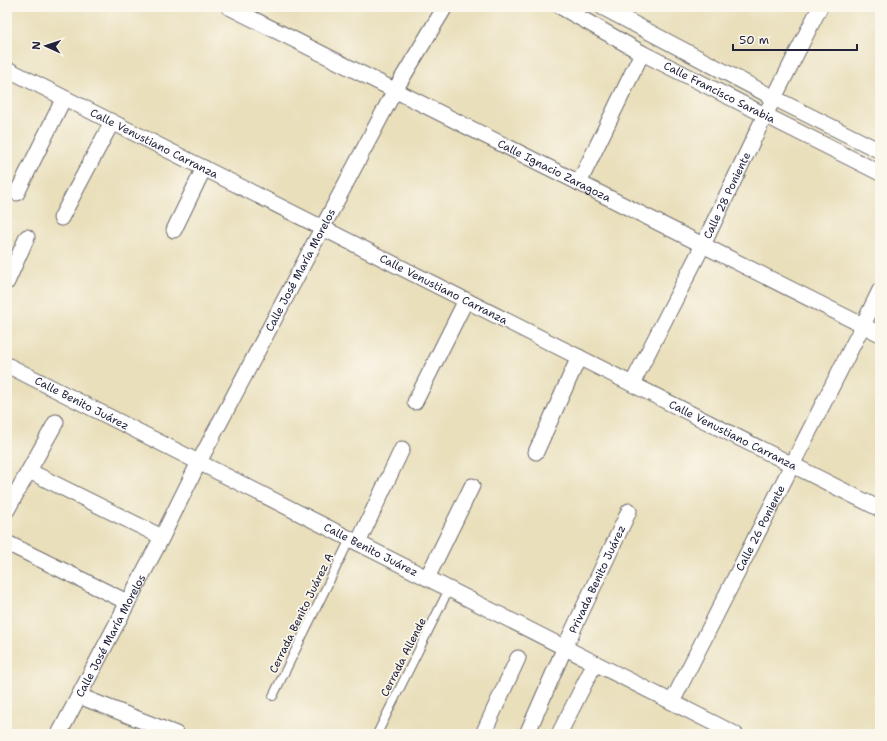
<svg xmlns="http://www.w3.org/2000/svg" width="887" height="741" viewBox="0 0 887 741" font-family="'Shantell Sans',sans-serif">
  <rect width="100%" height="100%" fill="#fbf7ec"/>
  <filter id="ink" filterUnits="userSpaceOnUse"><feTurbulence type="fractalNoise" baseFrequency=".025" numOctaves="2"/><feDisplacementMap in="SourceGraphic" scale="8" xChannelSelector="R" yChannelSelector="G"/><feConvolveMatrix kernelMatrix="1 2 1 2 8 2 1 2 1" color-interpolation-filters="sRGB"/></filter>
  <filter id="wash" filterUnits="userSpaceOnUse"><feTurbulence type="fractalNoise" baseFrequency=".012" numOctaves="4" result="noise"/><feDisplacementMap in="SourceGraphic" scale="16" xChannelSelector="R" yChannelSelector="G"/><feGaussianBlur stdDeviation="0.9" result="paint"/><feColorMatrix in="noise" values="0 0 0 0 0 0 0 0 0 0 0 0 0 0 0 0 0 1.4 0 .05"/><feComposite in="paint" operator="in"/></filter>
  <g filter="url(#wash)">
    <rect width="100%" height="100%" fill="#e9dfbb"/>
  </g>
  <g filter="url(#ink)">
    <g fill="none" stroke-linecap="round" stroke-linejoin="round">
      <g stroke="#686468" stroke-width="10">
        <path id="lane" d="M273,696L350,539
          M377,734L449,589"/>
      </g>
      <g stroke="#686468" stroke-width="17">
        <g id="street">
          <path id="s1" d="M229,7L880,334"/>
          <path id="s2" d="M561,7L642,53L880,173"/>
          <path d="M602,7L774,98L880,151"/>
          <path id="s3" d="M7,69L880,509"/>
          <path d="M579,183L642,53"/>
          <path d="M17,193L64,98"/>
          <path d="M61,218L112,122"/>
          <path d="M174,230L204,168"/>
          <path d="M7,282L27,237"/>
          <path id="s4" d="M7,365L735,734"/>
          <path id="s5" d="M632,384L703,245L765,115L774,98L820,7"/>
          <path d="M415,402L466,300"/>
          <path d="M536,452L579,357"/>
          <path d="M29,471L162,537"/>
          <path d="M7,510L56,422"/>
          <path d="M7,543L127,602"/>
          <path d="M358,543L402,449"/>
          <path d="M427,578L472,486"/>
          <path d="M79,696L176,734"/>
          <path id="s6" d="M672,702L863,325L880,290"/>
          <path id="s7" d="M59,734L162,537L199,462L395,90L445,7"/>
          <path d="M483,734L518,658"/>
          <path id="s8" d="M527,734L565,647L629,511"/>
          <path d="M559,734L595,663"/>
        </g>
      </g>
      <use href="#lane" stroke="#fff" stroke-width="8"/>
      <use href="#street" stroke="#fff" stroke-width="15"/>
    </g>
  </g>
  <g text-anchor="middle" stroke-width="3.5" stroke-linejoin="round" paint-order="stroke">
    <g font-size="11" fill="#22223b" stroke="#fbf7ec">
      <text dy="4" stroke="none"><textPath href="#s2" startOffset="180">Calle Francisco Sarabia</textPath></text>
      <text dy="4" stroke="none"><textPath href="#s3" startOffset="165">Calle Venustiano Carranza</textPath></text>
      <text dy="4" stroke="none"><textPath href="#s1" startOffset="364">Calle Ignacio Zaragoza</textPath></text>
      <text dy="4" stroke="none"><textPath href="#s5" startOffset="211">Calle 28 Poniente</textPath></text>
      <text dy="4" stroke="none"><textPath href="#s7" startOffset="523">Calle José María Morelos</textPath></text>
      <text dy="4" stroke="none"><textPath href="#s3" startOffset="489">Calle Venustiano Carranza</textPath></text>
      <text dy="4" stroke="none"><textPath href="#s4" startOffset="84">Calle Benito Juárez</textPath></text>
      <text dy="4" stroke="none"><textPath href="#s3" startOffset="813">Calle Venustiano Carranza</textPath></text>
      <text dy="4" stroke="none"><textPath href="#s6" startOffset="195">Calle 26 Poniente</textPath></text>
      <text dy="4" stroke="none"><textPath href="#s4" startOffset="408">Calle Benito Juárez</textPath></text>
      <text dy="4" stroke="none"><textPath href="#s8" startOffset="170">Privada Benito Juárez</textPath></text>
      <text transform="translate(301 613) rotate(-64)" y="4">Cerrada Benito Juárez A</text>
      <text dy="4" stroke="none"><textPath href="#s7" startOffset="111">Calle José María Morelos</textPath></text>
      <text transform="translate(403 657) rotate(-63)" y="4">Cerrada Allende</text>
    </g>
  </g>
  <rect width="887" height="741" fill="none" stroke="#fbf7ec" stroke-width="24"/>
  <g transform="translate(46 46) rotate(273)" stroke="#fbf7ec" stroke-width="3" paint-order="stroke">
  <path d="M0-3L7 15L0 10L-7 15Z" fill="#22223b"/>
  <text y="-6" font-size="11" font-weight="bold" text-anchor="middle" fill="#22223b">N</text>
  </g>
  <path d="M733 44v6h124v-6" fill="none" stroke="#22223b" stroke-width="2"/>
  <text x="739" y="44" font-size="12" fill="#22223b" stroke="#fbf7ec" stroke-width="3" paint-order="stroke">50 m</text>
</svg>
